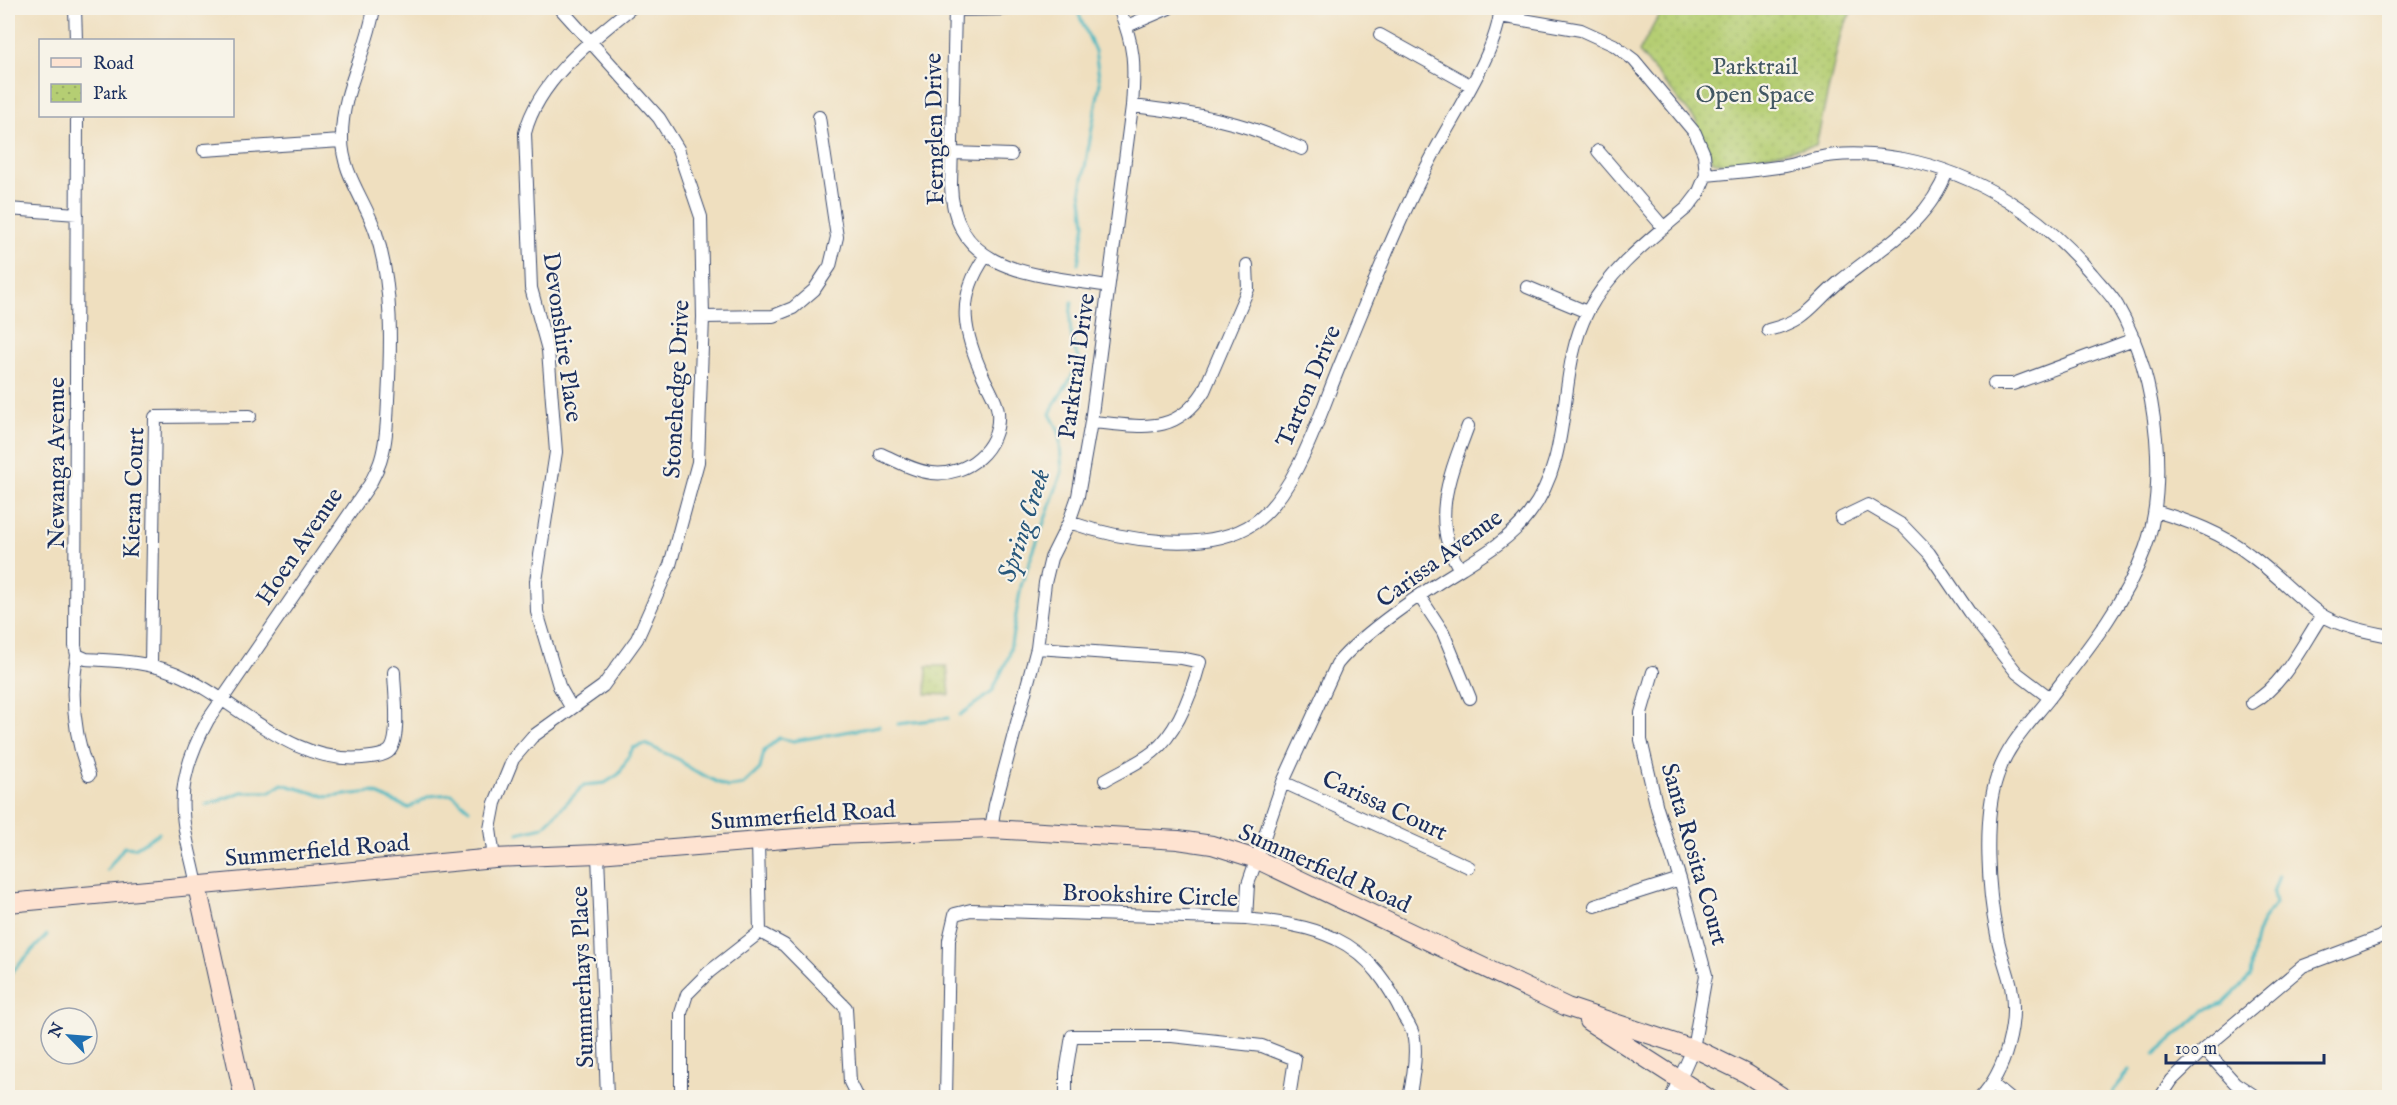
<svg xmlns="http://www.w3.org/2000/svg" width="2397" height="1105" viewBox="0 0 2397 1105" font-family="'IM FELL English',serif">
  <defs>
    <pattern id="park-dots" width="8" height="8" patternUnits="userSpaceOnUse" patternTransform="scale(1.5)"><rect width="8" height="8" fill="#b5ce73"/><path d="M2 2h.1M6 6h.1" fill="none" stroke="#9bb166" stroke-width="1.8" stroke-linecap="round"/></pattern>
  </defs>
  <rect width="100%" height="100%" fill="#f7f3e8"/>
  <filter id="ink" filterUnits="userSpaceOnUse"><feTurbulence type="fractalNoise" baseFrequency=".0167" numOctaves="2"/><feDisplacementMap in="SourceGraphic" scale="12" xChannelSelector="R" yChannelSelector="G"/><feConvolveMatrix kernelMatrix="1 2 1 2 8 2 1 2 1" color-interpolation-filters="sRGB"/></filter>
  <filter id="wash" filterUnits="userSpaceOnUse"><feTurbulence type="fractalNoise" baseFrequency=".008" numOctaves="4" result="noise"/><feDisplacementMap in="SourceGraphic" scale="24" xChannelSelector="R" yChannelSelector="G"/><feGaussianBlur stdDeviation="1.35" result="paint"/><feColorMatrix in="noise" values="0 0 0 0 0 0 0 0 0 0 0 0 0 0 0 0 0 1.4 0 .05"/><feComposite in="paint" operator="in"/></filter>
  <g filter="url(#wash)">
    <rect width="100%" height="100%" fill="#efdfbf"/>
    <path fill="url(#park-dots)" stroke="#687e68" stroke-width="1.5" d="M1663,8H1853L1841,33L1816,145L1725,164L1713,161L1697,130V122L1639,52Z
      M927,666H947L950,695L926,694Z"/>
    <g fill="none" stroke-linecap="round" stroke-linejoin="round">
      <path stroke="#48b7c1" stroke-width="3" d="M1076,8L1095,51L1100,83L1081,190L1085,224L1078,264
        M960,715L992,692L1009,656L1021,586L1062,472L1059,431L1050,414C1058,393 1071,384 1079,360C1070,341 1068,323 1072,302
        M898,724L948,718
        M206,805L242,792H270L282,784L328,797L372,792L409,808L429,796L452,794L469,809
        M518,833L543,827L584,785L605,783L619,774L633,748L645,744L680,760L689,768L727,787L743,785L760,769L764,751L779,738L793,741L879,726
        M107,870L124,847L135,848L159,833
        M8,976L47,935
        M2155,1054L2205,1010L2223,1004L2250,977C2254,945 2253,929 2275,904L2273,893L2279,876
        M2113,1098V1091L2130,1070"/>
    </g>
  </g>
  <g filter="url(#ink)">
    <g fill="none" stroke-linecap="round" stroke-linejoin="round">
      <g stroke="#3b496d" stroke-width="14">
        <path id="street" d="M75,8L76,40
          M955,8L951,185C953,275 1040,275 1108,286
          M955,10L1011,9
          M1127,26L1169,8
          M1380,35L1470,85
          M1132,106C1194,113 1244,121 1302,149
          M77,116L75,646L77,655L86,659C116,661 146,661 175,673C238,700 288,764 362,758C370,757 381,757 388,752C402,742 394,689 394,672
          M204,150L341,141
          M1598,151L1664,228
          M953,153L1011,155
          M1706,175C1733,173 1759,170 1785,166C1796,164 1806,160 1817,158C1842,152 1878,154 1903,159C1979,174 2043,216 2092,274C2100,284 2111,294 2117,305C2140,345 2152,392 2156,438C2159,475 2158,514 2145,549C2125,603 2087,650 2052,695C2032,721 2007,744 1997,777C1983,818 1988,892 1997,935C2000,952 2007,969 2011,986C2018,1023 2006,1071 1980,1098
          M8,209L77,214
          M1527,287L1587,312
          M703,317L773,316L793,308L814,290L830,266L837,237L819,117
          M1768,330C1809,320 1810,306 1839,282C1880,248 1928,224 1947,171
          M1994,384H2013L2134,339
          M1091,422C1139,425 1174,438 1204,391L1248,289L1247,265
          M881,454C897,461 914,471 932,473C967,477 1001,448 998,412C997,401 989,389 984,378C964,334 955,300 985,257
          M2155,511C2189,521 2222,533 2250,555C2275,573 2296,596 2320,614C2338,626 2368,632 2390,636
          M1841,518L1868,505L1902,525L1929,553L1969,612L2017,673L2050,698
          M1069,522C1120,540 1207,555 1254,523C1298,492 1321,409 1342,360C1371,291 1398,219 1434,153C1452,118 1500,46 1500,9
          M1460,569C1429,522 1450,474 1468,426
          M1420,597L1443,632L1470,698
          M1037,648L1181,658L1200,662C1192,692 1178,732 1153,752C1139,763 1120,771 1105,780
          M77,655C70,696 74,736 89,775
          M151,664L155,417L250,416
          M1653,672L1641,713V740L1657,808L1680,879L1706,975L1693,1049L1671,1098
          M2252,703C2284,685 2302,645 2322,615
          M571,707L559,686L537,612L536,581L556,452L548,350L531,288L525,133C538,81 591,40 631,8
          M1283,782L1469,867
          M991,829L995,805L1037,648L1045,583L1051,558L1069,522L1078,496L1091,422L1132,106C1135,64 1135,48 1119,8
          M758,841L760,932
          M598,854L607,1098
          M494,858L490,829L495,803L513,759L532,737L603,686L637,639L670,565L698,462L703,317L701,217L678,149L659,118L560,8
          M197,886C193,862 184,837 183,813C180,781 193,747 208,720L370,484C374,475 379,467 381,459C387,440 387,419 388,400C391,345 393,286 376,233C366,201 342,174 342,139C341,90 367,54 374,8
          M1595,906L1680,879
          M1246,919L1248,884L1283,782L1337,664C1363,632 1426,590 1462,568C1486,553 1512,537 1529,514C1576,453 1555,374 1588,311C1611,268 1652,238 1688,207L1698,194L1706,175L1704,154L1695,133L1634,60L1614,45L1581,30L1500,16
          M760,932L784,945L846,1008L850,1082L858,1098
          M2204,1049L2235,1083L2258,1098
          M1993,1085L2009,1098
          M681,1098V1013L687,994L709,972L760,932
          M946,1098L949,940L955,914L971,910L1246,919C1276,922 1308,925 1336,939C1370,955 1389,985 1404,1017C1408,1023 1413,1031 1414,1038C1417,1057 1413,1079 1409,1098
          M1066,1098V1073L1072,1036H1172L1262,1046L1295,1059L1289,1098
          M2160,1098L2172,1080L2204,1049L2303,966L2380,937L2390,930"/>
      </g>
      <g stroke="#3b496d" stroke-width="20">
        <path id="secondary" d="M197,886L244,1098
          M8,903L494,858L598,854L834,835L991,829L1178,840L1212,845L1256,859L1567,1007L1702,1052L1747,1074L1784,1098
          M1588,1021L1708,1098"/>
      </g>
      <use href="#street" stroke="#fff" stroke-width="12"/>
      <use href="#secondary" stroke="#fee3d1" stroke-width="18"/>
    </g>
  </g>
  <g text-anchor="middle" stroke-width="4.5" stroke-linejoin="round" paint-order="stroke">
    <g font-size="24" fill="#425763" stroke="#f7f3e8">
      <text x="1755" y="74">Parktrail<tspan x="1755" dy="28">Open Space</tspan></text>
    </g>
    <g font-size="24" fill="#1b2f5e" stroke="#f7f3e8">
      <text transform="translate(934 129) rotate(-91)" y="8">Fernglen Drive</text>
      <text transform="translate(563 337) rotate(82)" y="8">Devonshire Place</text>
      <text transform="translate(1076 366) rotate(-82)" y="8">Parktrail Drive</text>
      <text transform="translate(1308 386) rotate(-67)" y="8">Tarton Drive</text>
      <text transform="translate(676 389) rotate(-87)" y="8">Stonehedge Drive</text>
      <text transform="translate(56 463) rotate(-90)" y="8">Newanga Avenue</text>
      <text transform="translate(133 493) rotate(-88)" y="8">Kieran Court</text>
      <text transform="translate(299 546) rotate(-56)" y="8">Hoen Avenue</text>
      <text transform="translate(1439 558) rotate(-36)" y="8">Carissa Avenue</text>
      <text transform="translate(1385 805) rotate(25)" y="8">Carissa Court</text>
      <text transform="translate(803 815) rotate(-4)" y="8">Summerfield Road</text>
      <text transform="translate(317 850) rotate(-5)" y="8">Summerfield Road</text>
      <text transform="translate(1695 854) rotate(74)" y="8">Santa Rosita Court</text>
      <text transform="translate(1325 868) rotate(24)" y="8">Summerfield Road</text>
      <text transform="translate(1150 895) rotate(2)" y="8">Brookshire Circle</text>
      <text transform="translate(582 977) rotate(-92)" y="8">Summerhays Place</text>
    </g>
    <g font-size="26" font-style="italic" fill="#28587c" stroke="#f7f3e8">
      <text transform="translate(1023 525) rotate(-72)" y="9">Spring Creek</text>
    </g>
  </g>
  <rect width="2397" height="1105" fill="none" stroke="#f7f3e8" stroke-width="30"/>
  <rect x="39" y="39" width="195" height="78" fill="#f7f3e8" stroke="#9fa5b1" stroke-width="1.5"/>
  <rect x="51" y="58" width="30" height="9" fill="#fee3d1" stroke="#9fa5b1" stroke-width="1.5"/>
  <text x="93" y="69" font-size="18" fill="#1b2f5e">Road</text>
  <rect x="51" y="84" width="30" height="18" fill="url(#park-dots)" stroke="#9fa5b1" stroke-width="1.5"/>
  <text x="93" y="99" font-size="18" fill="#1b2f5e">Park</text>
  <g transform="translate(69 1036) rotate(295)"><circle r="28" fill="#f7f3e8" stroke="#9fa5b1" stroke-width="1.5"/>
  <path d="M0-4.5L10 22L0 15L-10 22Z" fill="#1f6fb2"/>
  <text y="-9" font-size="16" font-weight="bold" text-anchor="middle" fill="#1b2f5e">N</text>
  </g>
  <path d="M2166 1054v9h158v-9" fill="none" stroke="#1b2f5e" stroke-width="3"/>
  <text x="2175" y="1054" font-size="18" fill="#1b2f5e" stroke="#f7f3e8" stroke-width="4.5" paint-order="stroke">100 m</text>
</svg>
